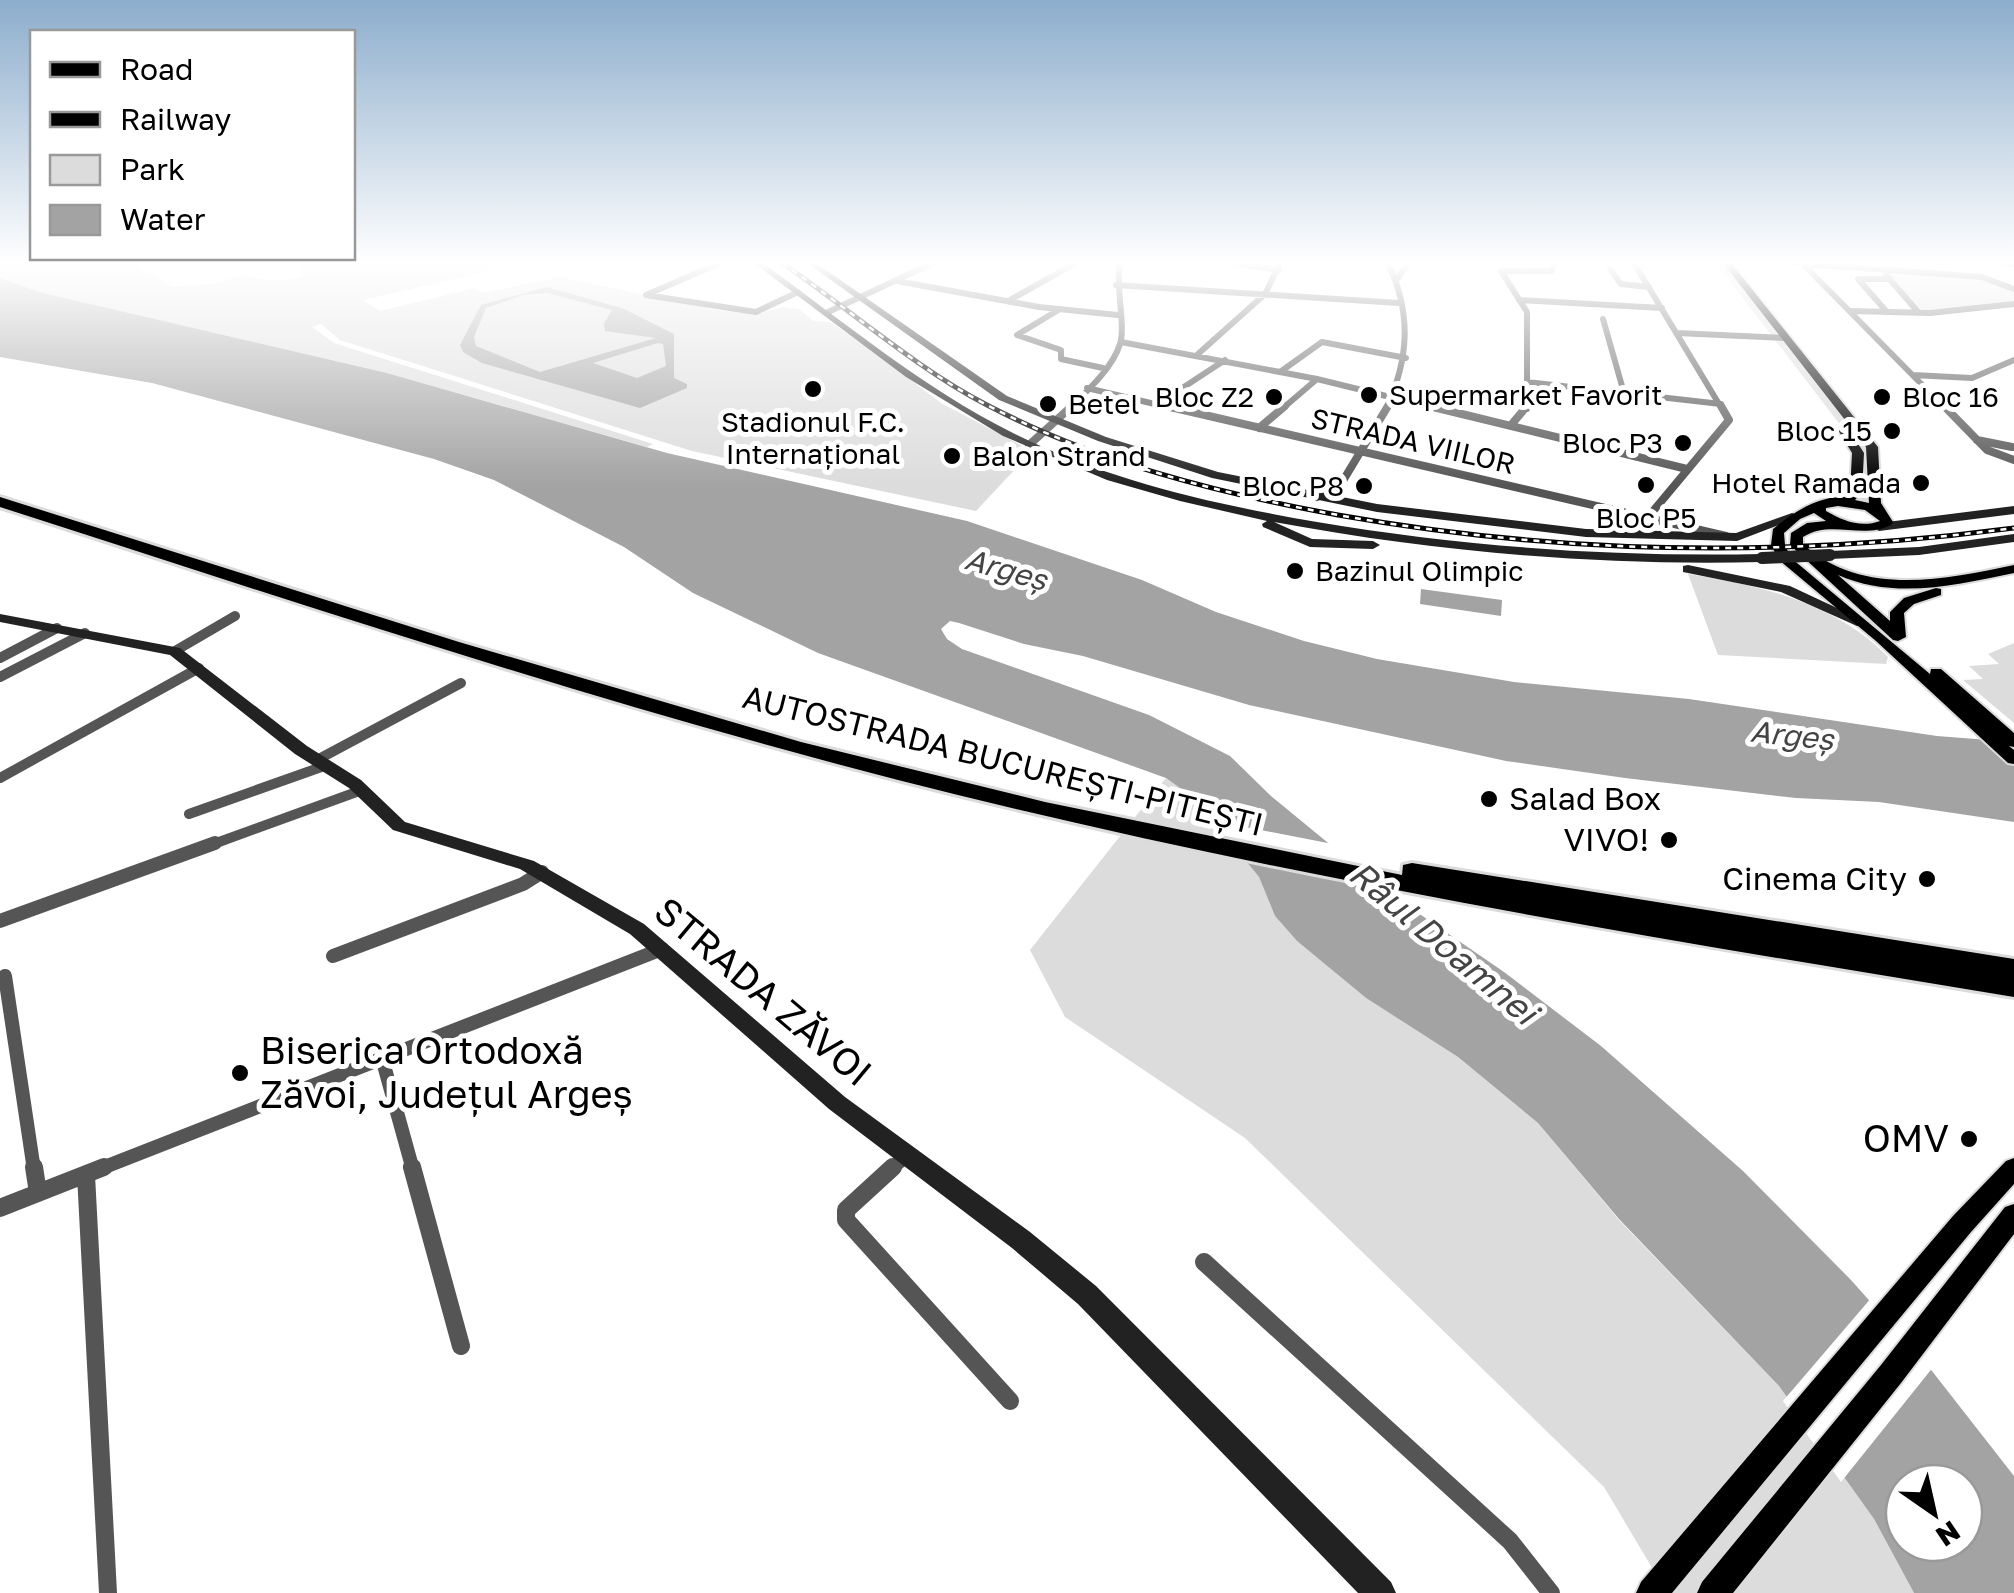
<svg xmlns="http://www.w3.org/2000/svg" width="2014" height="1593" viewBox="0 0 2014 1593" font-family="'Golos Text',sans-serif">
  <rect width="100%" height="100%" fill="#fff"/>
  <path fill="#dcdcdc" d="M0,263H139V267L172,287L213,284L239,276L281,281L304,276L300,263H523L363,300L380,311L475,288L482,293L560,277L716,310L761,313L783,307L799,309L814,321L830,322L866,346L941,403L1032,451L976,511L692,451L340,340L321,324L312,327L334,343L653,444L647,447L387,373L43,293L0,278Z
    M1716,263H1726L1872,447L1876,506L1850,499L1854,443Z
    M1884,270L1987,280L2014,291V300C1993,307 1936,318 1917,307C1905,300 1893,280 1884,270Z
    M1688,574C1759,585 1836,603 1888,657L1886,664L1718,655Z
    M2014,643V723L1963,680L1983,679L1969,666L1999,664L1988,654Z
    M1166,778L1195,799L1259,877L1275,916L1297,941L1366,998L1458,1057L1538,1123L1619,1220L1779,1386L1874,1519L1914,1593H1667L1604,1487L1245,1138L1065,1017L1030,950Z"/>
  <path fill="#a3a3a3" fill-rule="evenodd" d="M0,278L43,293L387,373L667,453L967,521L1142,580L1216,612L1304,641L1377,659L1514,682L1689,699L1937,736L2014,742V822L1879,802L1796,798L1625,778L1506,761L1249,705L1083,656L1024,644L959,623L950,621L941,629L947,639L962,649L1149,715L1230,756L1271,796L1389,893L1504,972L1601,1046L1743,1171L1851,1280L1932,1371L2014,1476V1593H1914L1874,1519L1779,1386L1619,1219L1538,1123L1458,1057L1366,998L1297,941L1275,916L1259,877L1195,799L1166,778L818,653L693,593L624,547L494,480L434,459L152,383L0,357ZM1904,1483H1964V1543H1904Z
    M547,287L622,308L674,334V378L687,384V388L640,408L482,363L463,352L460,345L481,305ZM547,293L612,310L604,323L605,331L656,338L540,372L476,346L474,337L486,308L523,295ZM658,343L663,344L666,366L637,378L593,363Z
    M1421,589L1502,600L1501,616L1420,604Z"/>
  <path fill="#fff" d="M1204,819L1338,845L1368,869L1222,840Z
    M1872,1297L1934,1366L1841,1482L1783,1401Z"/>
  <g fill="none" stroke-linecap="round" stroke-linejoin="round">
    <g stroke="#dbdbdb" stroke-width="4">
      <path id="primary" d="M1723,263H1731L1878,447L1881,503L1893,522L1891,525C1862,540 1831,519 1803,537V544C1862,597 1942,580 2014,565V573C1956,585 1895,600 1838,575L1890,621V612L1904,598L1936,588L1941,589V595L1914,604L1904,613L1906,637L1898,641L1893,640L1790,545L1791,533L1807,523L1826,521L1814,513L1800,519L1784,533L1785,545L1791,558L1930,674L1931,669H1941L2014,733V747L2009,746L2014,750V764L2008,763L1876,641L1779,560L1771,545L1773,529C1789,516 1806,504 1826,499C1838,496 1841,499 1850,491L1852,453L1838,430L1840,428H1848L1864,453L1862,492L1855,500L1869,503L1866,447ZM1838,506L1865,510L1880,521C1861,528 1843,521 1826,511V508Z
        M2014,1158V1184L1971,1232L1672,1593H1636L1641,1582L1953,1216L2006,1161Z
        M2014,1204V1234L1901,1383L1733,1593H1697L1702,1582L1881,1365L2005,1207Z"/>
    </g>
    <g stroke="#dbdbdb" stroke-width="6">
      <path id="highway" d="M0,497L459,642L801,742L1045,802L1402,875L1403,865L1412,863L2014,959V997C1640,936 1265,874 898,780C595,702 298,603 0,507Z"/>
    </g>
    <path stroke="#555" stroke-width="6" d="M720,263L646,295L756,312L798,292
      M1232,263L1279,270
      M1634,263L1722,409
      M1793,263L1982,277L2014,289
      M1802,263L1946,409
      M1610,269L1621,284L1649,287
      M1886,275L1919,313
      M1398,278L1408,263
      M897,281L1039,307L1118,315
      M1116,285L1399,303
      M1519,300L1662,308
      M1008,301L1076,263
      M1060,309L1017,335L1061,350V359L1103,368
      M1851,311L1930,313L2014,304
      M1887,312L1858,279H1890
      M826,313L933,263
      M1603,319L1624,393
      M1677,333L1786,338
      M1121,342L1317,379L1439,409
      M1198,354L1265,294L1280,263
      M1280,372L1322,342L1406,358
      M1913,375L1972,378L2014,360
      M1527,382L1721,404
      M1087,388L1176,409
      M1158,404L1225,360
      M1069,409C1087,391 1112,369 1120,344C1126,324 1115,288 1120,263
      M1282,409L1317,379
      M1386,409C1409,359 1412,314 1388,263
      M1527,409V312L1501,271H1552L1555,263"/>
    <path stroke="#555" stroke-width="8" d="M1166,406L1726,536
      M1429,406L1687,469
      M1944,406L1987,450L2014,460
      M1511,425L1527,406
      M1259,428L1285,406
      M1977,440L2012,447
      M1029,445L1072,406
      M1317,497L1341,484L1388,406
      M1624,533L1639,528L1729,420L1721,406"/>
    <path stroke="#555" stroke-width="10" d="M175,651L235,616
      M0,658L57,628
      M0,677L85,633
      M317,760L461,683
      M0,778L199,668
      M189,814L327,765
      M208,846L362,790"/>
    <path stroke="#555" stroke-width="14" d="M0,921L215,843
      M333,956L523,884L542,872
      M5,976L34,1170
      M382,1058L413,1170
      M97,1170L662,949
      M890,1170L907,1155"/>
    <path stroke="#555" stroke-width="18" d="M34,1167L38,1193
      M412,1167L461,1346
      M893,1167L846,1210V1220L1010,1401
      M86,1175L108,1593
      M0,1208L104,1167
      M1204,1262L1510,1541L1551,1593"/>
    <path fill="#222" fill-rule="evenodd" d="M754,263H763C844,322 923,388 1013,433C1109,481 1213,504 1317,522C1465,547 1612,557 1762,554L1769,558L1762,562C1598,566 1436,552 1274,522L1312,539L1373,541L1380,545L1373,549L1310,547L1263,527L1262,524L1267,521L1180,501L1107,480L1003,436L906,377Z
      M807,263H816L1007,396L1106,437L1218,472L1377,504L1586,529L1736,533L1792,513L1802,516L1737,541L1586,537L1377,512L1212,478L1098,441L999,400Z
      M2001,263H2014V267L2002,265Z
      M2014,506V514L1879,531L1873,527L1879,523Z
      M2014,534V542L1919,555L1830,559L1823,555L1830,551L1919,547Z
      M1688,565L1790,586L1869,623L1867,626H1857L1781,592L1683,572V566Z
      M0,614L180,648L307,746L361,780L405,822L534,861L644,924L845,1097L1030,1232L1096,1286L1391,1582L1396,1593H1358L1078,1304L1012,1248L829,1109L630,934L520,869L393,830L349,788L295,754L170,655L0,622Z"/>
    <use href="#primary" fill="#000" fill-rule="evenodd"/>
    <use href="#highway" fill="#000" fill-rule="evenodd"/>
    <g stroke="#000" stroke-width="5">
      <path id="rail" d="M782,263C848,308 917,369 987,405C1096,462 1217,493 1338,515C1563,555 1788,558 2014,528"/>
    </g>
    <use href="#rail" stroke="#fff" stroke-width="2.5" stroke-dasharray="6" stroke-linecap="butt"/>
    <path stroke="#222" stroke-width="12" d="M1762,558L1830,555"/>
  </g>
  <linearGradient id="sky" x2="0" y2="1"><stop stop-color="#8cadcc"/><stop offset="0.54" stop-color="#fff"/><stop offset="1" stop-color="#fff" stop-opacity="0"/></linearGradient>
  <rect width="2014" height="486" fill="url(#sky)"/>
  <g fill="#000" stroke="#fff" stroke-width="4">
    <circle cx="813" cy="389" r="10"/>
    <circle cx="1369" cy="395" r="10"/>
    <circle cx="1274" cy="397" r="10"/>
    <circle cx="1882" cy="397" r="10"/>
    <circle cx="1048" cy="404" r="10"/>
    <circle cx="1892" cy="431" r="10"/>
    <circle cx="1683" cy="443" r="10"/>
    <circle cx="952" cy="456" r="10"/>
    <circle cx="1921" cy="483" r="10"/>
    <circle cx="1646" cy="485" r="10"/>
    <circle cx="1364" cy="486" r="10"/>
    <circle cx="1295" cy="571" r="10"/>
    <circle cx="1489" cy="799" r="10"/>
    <circle cx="1669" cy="840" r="10"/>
    <circle cx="1927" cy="879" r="10"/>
    <circle cx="240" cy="1073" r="10"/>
    <circle cx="1969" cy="1139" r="10"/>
  </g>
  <g text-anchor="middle" stroke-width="10" stroke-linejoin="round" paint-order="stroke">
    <g font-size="28" fill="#000" stroke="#fff" text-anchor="start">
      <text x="1389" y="405">Supermarket Favorit</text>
      <text x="1254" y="407" text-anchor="end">Bloc Z2</text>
      <text x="1902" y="407">Bloc 16</text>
      <text x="1068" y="414">Betel</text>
      <text x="813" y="432" text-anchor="middle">Stadionul F.C.<tspan x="813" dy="32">Internațional</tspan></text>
      <text x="1872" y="441" text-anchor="end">Bloc 15</text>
      <text x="1663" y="453" text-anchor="end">Bloc P3</text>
      <text x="972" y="466">Balon Strand</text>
      <text x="1901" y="493" text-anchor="end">Hotel Ramada</text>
      <text x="1344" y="496" text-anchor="end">Bloc P8</text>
      <text x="1646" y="528" text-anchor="middle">Bloc P5</text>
      <text x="1315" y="581">Bazinul Olimpic</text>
    </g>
    <g font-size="28" fill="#000" stroke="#fff">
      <text transform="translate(1413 441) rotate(13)" y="10">STRADA VIILOR</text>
    </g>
    <g font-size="30" font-style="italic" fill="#444" stroke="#fff">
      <text transform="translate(1006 570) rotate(16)" y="10">Argeș</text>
      <text transform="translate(1792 736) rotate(6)" y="10">Argeș</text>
    </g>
    <g font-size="32" fill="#000" stroke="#fff">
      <text transform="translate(1003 761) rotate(14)" y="11">AUTOSTRADA BUCUREȘTI-PITEȘTI</text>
    </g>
    <g font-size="32" fill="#000" stroke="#fff" text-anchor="end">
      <text x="1509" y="810" text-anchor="start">Salad Box</text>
      <text x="1649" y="851">VIVO!</text>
      <text x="1907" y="890">Cinema City</text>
    </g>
    <g font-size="35" font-style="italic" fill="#444" stroke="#fff">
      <text transform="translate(1443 943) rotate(40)" y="12">Râul Doamnei</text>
    </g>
    <g font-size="38" fill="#000" stroke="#fff">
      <text transform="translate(763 992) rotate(40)" y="13">STRADA ZĂVOI</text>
    </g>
    <g font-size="38" fill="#000" stroke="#fff" text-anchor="start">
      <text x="260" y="1064">Biserica Ortodoxă<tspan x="260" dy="44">Zăvoi, Județul Argeș</tspan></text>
      <text x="1949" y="1152" text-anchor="end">OMV</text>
    </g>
  </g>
  <rect x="30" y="30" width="325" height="230" fill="#ffffff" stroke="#999999" stroke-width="2.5"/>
  <rect x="50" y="62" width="50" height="15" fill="#000000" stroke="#999999" stroke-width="2.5"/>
  <text x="120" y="80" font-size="30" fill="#000000">Road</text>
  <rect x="50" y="112" width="50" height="15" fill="#000000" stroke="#999999" stroke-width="2.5"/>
  <text x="120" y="130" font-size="30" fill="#000000">Railway</text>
  <rect x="50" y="155" width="50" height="30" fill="#dcdcdc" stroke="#999999" stroke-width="2.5"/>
  <text x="120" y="180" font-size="30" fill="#000000">Park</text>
  <rect x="50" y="205" width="50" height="30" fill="#a3a3a3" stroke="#999999" stroke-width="2.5"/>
  <text x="120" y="230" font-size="30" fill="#000000">Water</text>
  <g transform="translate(1934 1513) rotate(146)"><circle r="48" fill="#ffffff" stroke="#999999" stroke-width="2.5"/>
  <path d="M0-8L18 38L0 25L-18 38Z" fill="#000000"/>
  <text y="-15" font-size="28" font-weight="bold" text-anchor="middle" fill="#000000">N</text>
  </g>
</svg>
